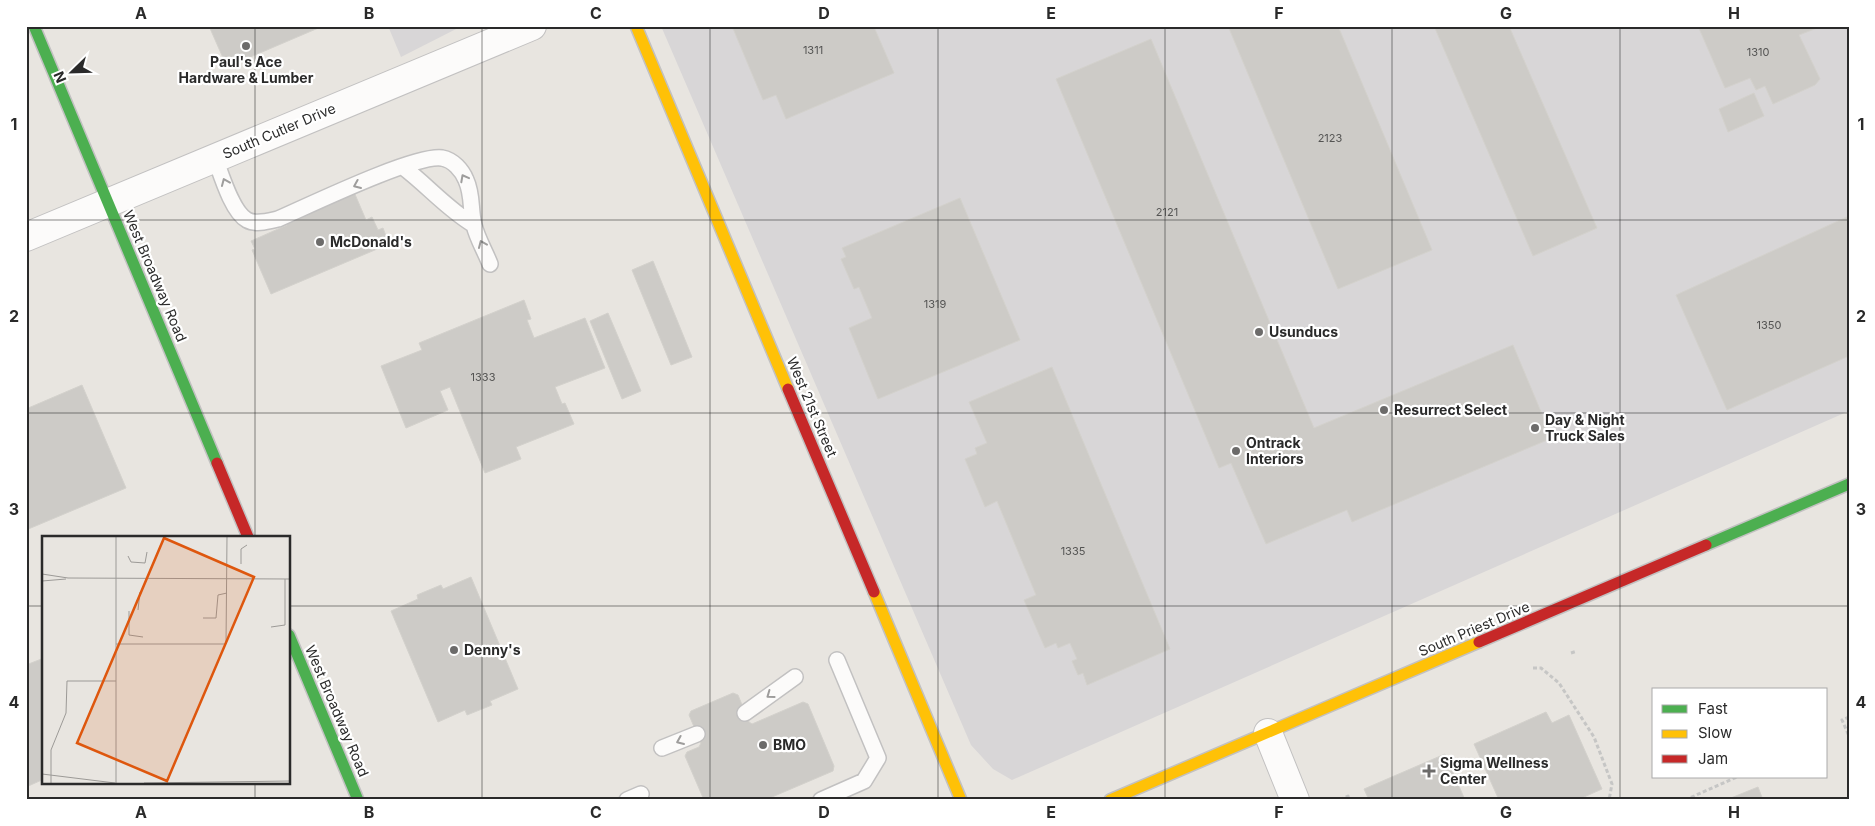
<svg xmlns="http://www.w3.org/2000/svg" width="1875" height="826" viewBox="0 0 1875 826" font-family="Inter,sans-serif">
  <rect width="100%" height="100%" fill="#e8e5e0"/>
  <path fill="#d8d6d7" d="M388,26H462L401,57Z
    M661,26H1849V411L1012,780L993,769L971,745Z"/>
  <path fill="#cdcbc7" stroke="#d3d1cc" d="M209,26H323L227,67Z
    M732,26H875L874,27L894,73L786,119L776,95L763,100Z
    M1228,26H1338L1432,250L1338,289Z
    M1434,26H1509L1597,228L1533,256Z
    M1698,26H1817V28L1799,35L1820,79L1815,85L1773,104L1765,86L1756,90L1750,78L1725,88Z
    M1151,39L1314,428L1513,345L1552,438L1352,522L1347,510L1266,544L1231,463L1219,468L1056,79Z
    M1754,93L1764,116L1728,132L1719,109Z
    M354,192L366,220L372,217L378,230L383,228L389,244L271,294L252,250L255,249L251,241L287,225L286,221Z
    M960,198L1020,340L878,399L849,328L872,318L859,287L854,289L841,259L846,257L842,248Z
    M1849,216V356L1727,410L1676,295Z
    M653,261L692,357L671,365L632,270Z
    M524,300L531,319L527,320L534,338L585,318L605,368L555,387L562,404L565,403L574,424L516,447L521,459L485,473L450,387L440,391L448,410L406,428L381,366L422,350L419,343Z
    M608,313L641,391L622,399L590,321Z
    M1052,367L1170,649L1087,685L1083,673L1078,675L1072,661L1077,659L1070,643L1058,648L1056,643L1045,648L1024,600L1036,595L997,501L985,507L965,459L977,454L975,448L987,443L969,402Z
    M82,385L126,488L26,530V409Z
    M471,577L518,689L490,701L492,705L467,715L465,710L438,722L391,611L418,599L417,595L441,585L443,589Z
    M44,658V779L26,787V665Z
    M733,693L738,695L749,722L752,724L803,702L808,704L834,766L833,771L765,800H704L685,756L687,752L699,747L701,743L689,715L691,711Z
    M1546,712L1552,723L1569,715L1602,789L1584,797L1585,800H1499L1474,744Z
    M1445,754L1465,800H1369L1364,789Z
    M1758,787L1763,800H1726Z"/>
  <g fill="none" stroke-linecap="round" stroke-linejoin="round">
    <g stroke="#c2c1c1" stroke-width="18">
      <path id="lane" d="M215,158C221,174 232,212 247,220C256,225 269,221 278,219C308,206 415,154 442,158C453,160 462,170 466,180C473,195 470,210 474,225C477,238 485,251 490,264
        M403,167C427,185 447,209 474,225
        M745,713L795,677
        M662,748L697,734
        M627,800L641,794
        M821,800L864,781L878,758L837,660"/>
    </g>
    <g stroke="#c2c1c1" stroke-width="30">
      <path id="street" d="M26,237L532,26
        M1268,733L1295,800"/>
    </g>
    <g stroke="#c2c1c1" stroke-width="14">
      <path id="fast" d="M34,26L217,463
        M1706,545L1849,484
        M289,635L358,800"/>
    </g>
    <g stroke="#c2c1c1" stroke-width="14">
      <path id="slow" d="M636,26L788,389
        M874,592L961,800
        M1110,800L1479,642"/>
    </g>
    <g stroke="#c2c1c1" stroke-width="14">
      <path id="jam" d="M788,389L874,592
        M217,463L248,537
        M1479,642L1706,545"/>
    </g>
    <path stroke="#c6c6c5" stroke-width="3" stroke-dasharray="4 2.5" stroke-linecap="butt" d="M1571,653L1577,651
      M1533,668H1541L1559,683L1594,737L1612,784L1609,800
      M1849,717L1842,720L1849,736
      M1340,800L1348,796L1349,800
      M1685,800L1737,777"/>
    <use href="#lane" stroke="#fcfbfa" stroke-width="15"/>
    <use href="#street" stroke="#fcfbfa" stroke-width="28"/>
    <use href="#fast" stroke="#4caf50" stroke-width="11"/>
    <use href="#slow" stroke="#ffc107" stroke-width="11"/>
    <use href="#jam" stroke="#c62828" stroke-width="11"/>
  </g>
  <defs><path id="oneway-chevron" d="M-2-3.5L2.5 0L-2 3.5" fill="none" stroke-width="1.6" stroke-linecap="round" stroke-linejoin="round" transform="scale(1.25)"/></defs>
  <g stroke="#9e9d9c">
    <use href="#oneway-chevron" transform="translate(464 178) rotate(-118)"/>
    <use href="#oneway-chevron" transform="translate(225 182) rotate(-113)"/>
    <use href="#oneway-chevron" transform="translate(357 185) rotate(157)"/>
    <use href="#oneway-chevron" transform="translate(482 244) rotate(-113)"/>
    <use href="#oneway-chevron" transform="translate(770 695) rotate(144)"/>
    <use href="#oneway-chevron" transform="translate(680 741) rotate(157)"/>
  </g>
  <path fill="none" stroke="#2a2a2a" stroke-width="1" stroke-opacity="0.55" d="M255,26V537M482,26V800M710,26V800M938,26V800M1165,26V800M1392,26V800M1620,26V800M26,220H1849M26,413H1849M26,606H44M289,606H1849M255,782V800"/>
  <g fill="#6c6b6a" stroke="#fff" stroke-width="2">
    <circle cx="246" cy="46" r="5"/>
    <circle cx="320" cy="242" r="5"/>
    <circle cx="1259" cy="332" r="5"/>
    <circle cx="1384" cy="410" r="5"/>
    <circle cx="1535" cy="428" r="5"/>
    <circle cx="1236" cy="451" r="5"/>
    <circle cx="454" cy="650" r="5"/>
    <circle cx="763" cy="745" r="5"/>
    <path d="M1426.5 763.5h5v5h5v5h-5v5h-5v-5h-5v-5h5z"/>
  </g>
  <g text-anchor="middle" stroke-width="4.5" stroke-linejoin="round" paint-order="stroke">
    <g font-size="11" fill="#545453">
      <text x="813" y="54">1311</text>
      <text x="1758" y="56">1310</text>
      <text x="1330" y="142">2123</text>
      <text x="1167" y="216">2121</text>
      <text x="935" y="308">1319</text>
      <text x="1769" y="329">1350</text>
      <text x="483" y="381">1333</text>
      <text x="1073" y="555">1335</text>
    </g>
    <g font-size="14" font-weight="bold" fill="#2a2a2a" stroke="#fff" text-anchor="start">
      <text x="246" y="67" text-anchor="middle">Paul's Ace<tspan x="246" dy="16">Hardware &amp; Lumber</tspan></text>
      <text x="330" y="247">McDonald's</text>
      <text x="1269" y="337">Usunducs</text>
      <text x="1394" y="415">Resurrect Select</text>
      <text x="1545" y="425">Day &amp; Night<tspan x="1545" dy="16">Truck Sales</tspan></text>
      <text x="1246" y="448">Ontrack<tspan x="1246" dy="16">Interiors</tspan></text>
      <text x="464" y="655">Denny's</text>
      <text x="773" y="750">BMO</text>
      <text x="1440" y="768">Sigma Wellness<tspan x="1440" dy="16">Center</tspan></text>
    </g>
    <g font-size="14" fill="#2a2a2a" stroke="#fff">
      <text transform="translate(279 131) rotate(-23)" y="5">South Cutler Drive</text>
      <text transform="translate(155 276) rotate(67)" y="5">West Broadway Road</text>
      <text transform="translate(812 407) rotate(67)" y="5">West 21st Street</text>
      <text transform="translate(1474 629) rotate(-23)" y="5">South Priest Drive</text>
      <text transform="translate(337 711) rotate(67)" y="5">West Broadway Road</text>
    </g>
  </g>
  <g transform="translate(42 536)">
    <rect width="248" height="248" fill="#e8e5e0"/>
    <path fill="none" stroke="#9c9a97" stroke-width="1" d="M74,0V247M86,20L89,26L103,27L105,16M199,28V13L205,9M0,38L26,42L248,43M0,45L24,43M96,74L98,56M87,75V99L101,101M161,82H174L176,59L185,57M229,91L243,89V43M74,108H184L185,0M0,238L73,247M9,247V214L24,177L25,145H74M102,247L248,245"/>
    <path fill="#de570e" fill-opacity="0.15" stroke="#de570e" stroke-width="2.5" d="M122,2L212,41L125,245L35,207Z"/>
    <rect width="248" height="248" fill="none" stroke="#2a2a2a" stroke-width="2.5"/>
  </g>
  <rect width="1875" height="826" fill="none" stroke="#ffffff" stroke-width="55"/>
  <rect x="1652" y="688" width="175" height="90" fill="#ffffff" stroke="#aaaaaa"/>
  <rect x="1662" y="705" width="25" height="8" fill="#4caf50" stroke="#aaaaaa"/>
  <text x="1698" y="714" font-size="15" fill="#2a2a2a">Fast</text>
  <rect x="1662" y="730" width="25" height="8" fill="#ffc107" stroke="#aaaaaa"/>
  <text x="1698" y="738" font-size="15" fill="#2a2a2a">Slow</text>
  <rect x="1662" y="755" width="25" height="8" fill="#c62828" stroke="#aaaaaa"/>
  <text x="1698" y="764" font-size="15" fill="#2a2a2a">Jam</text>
  <g transform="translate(72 72) rotate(247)" stroke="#ffffff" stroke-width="4" paint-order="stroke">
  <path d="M0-4L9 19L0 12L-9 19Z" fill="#2a2a2a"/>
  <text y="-8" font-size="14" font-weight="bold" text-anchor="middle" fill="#2a2a2a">N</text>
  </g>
  <rect x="28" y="28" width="1820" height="770" fill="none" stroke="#2a2a2a" stroke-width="2"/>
  <g font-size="16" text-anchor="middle" font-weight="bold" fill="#2a2a2a">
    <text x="141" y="19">A</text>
    <text x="369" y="19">B</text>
    <text x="596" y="19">C</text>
    <text x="824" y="19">D</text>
    <text x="1051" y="19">E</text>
    <text x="1279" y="19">F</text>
    <text x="1506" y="19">G</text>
    <text x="1734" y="19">H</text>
    <text x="14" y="130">1</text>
    <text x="1861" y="130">1</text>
    <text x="14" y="322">2</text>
    <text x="1861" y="322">2</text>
    <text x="14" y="515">3</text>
    <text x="1861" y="515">3</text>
    <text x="14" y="708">4</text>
    <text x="1861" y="708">4</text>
    <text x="141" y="818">A</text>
    <text x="369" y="818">B</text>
    <text x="596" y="818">C</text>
    <text x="824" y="818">D</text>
    <text x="1051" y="818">E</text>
    <text x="1279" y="818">F</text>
    <text x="1506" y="818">G</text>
    <text x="1734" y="818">H</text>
  </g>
</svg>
